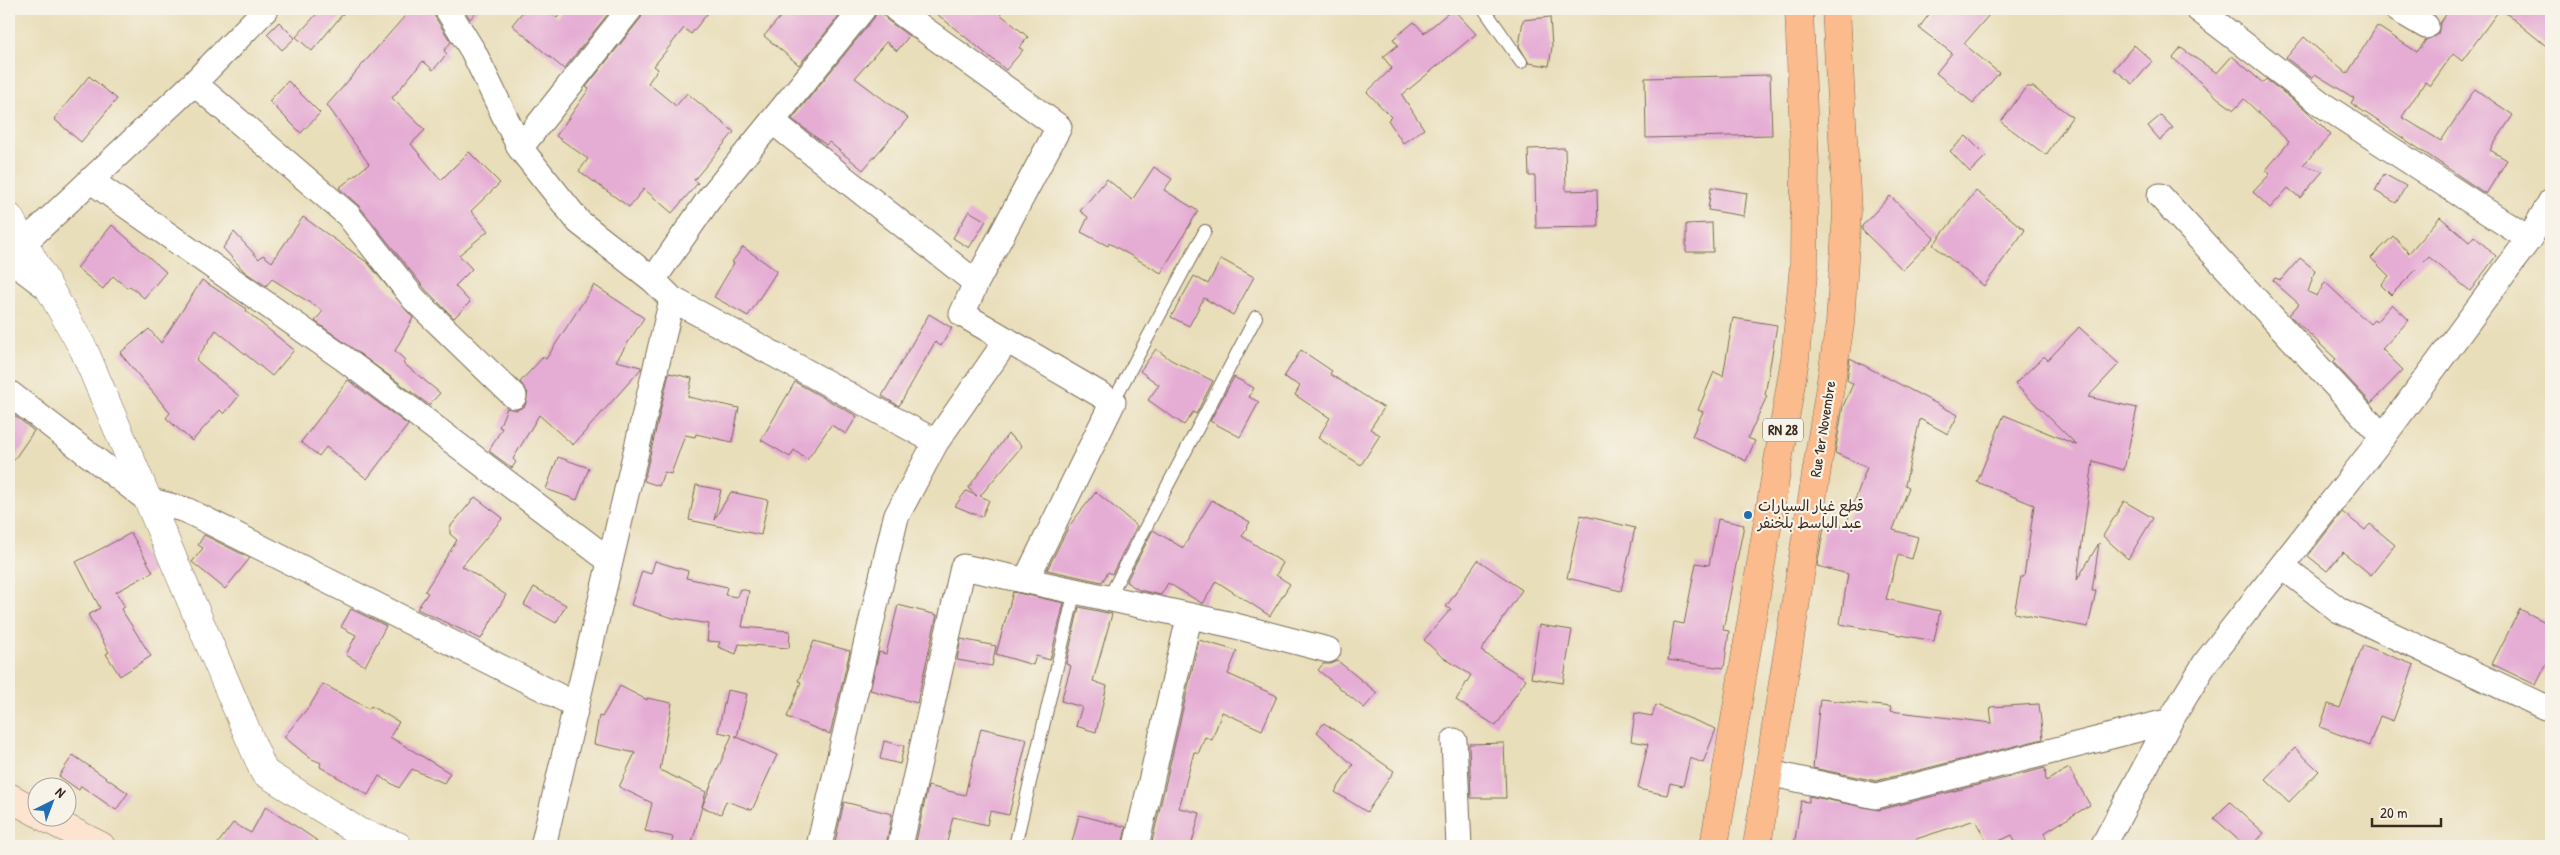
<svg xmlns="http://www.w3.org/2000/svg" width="2560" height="855" viewBox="0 0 2560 855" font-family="'Patrick Hand','Playpen Sans Arabic',sans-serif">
  <rect width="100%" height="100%" fill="#f7f3e8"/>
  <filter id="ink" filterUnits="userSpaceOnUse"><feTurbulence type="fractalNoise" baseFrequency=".02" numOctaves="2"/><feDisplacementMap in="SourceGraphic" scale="10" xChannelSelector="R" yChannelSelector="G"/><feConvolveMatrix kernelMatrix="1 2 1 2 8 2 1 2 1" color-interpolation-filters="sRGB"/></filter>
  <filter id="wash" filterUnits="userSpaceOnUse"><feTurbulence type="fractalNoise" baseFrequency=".0096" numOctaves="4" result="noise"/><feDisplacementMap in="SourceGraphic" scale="20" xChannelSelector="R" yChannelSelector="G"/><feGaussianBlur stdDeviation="1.12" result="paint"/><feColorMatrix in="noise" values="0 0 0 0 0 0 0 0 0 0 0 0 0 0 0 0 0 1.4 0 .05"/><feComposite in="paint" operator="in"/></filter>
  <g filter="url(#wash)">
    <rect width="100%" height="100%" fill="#e9deba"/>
    <g id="blocks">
      <path fill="#e5acd4" d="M321,9H347L312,51L296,37Z
        M411,9H433L435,17L451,42L444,51L447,54L433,70L423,61L392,98L425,130L411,144L441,180L469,152L500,183L471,211L488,231L459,255L472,269L455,286L470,302L454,318L425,289L359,206L339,188L369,164L327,105Z
        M464,9H479L470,19Z
        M525,9H546L557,18L564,9H612L564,69L512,25Z
        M644,9H711L691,34L684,28L654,66L658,69L648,83L676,106L687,93L734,132L694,180L698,183L672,213L644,189L629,207L579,171L588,159L556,136L589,89L586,87L641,18Z
        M787,9H845L799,65L764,36Z
        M877,9H882L887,20L909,36L897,51L886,42L855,78L908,118L863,170L829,142L826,145L792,119L874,18Z
        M920,9H994L1028,37L1019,48L1023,50L1006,70L932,10L928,14Z
        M1453,9L1476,34L1402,95L1424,129L1403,143L1388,120L1391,117L1367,92L1392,68L1383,57L1398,45L1393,39L1414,22L1424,33Z
        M1933,9H1994L1964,44L1999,73L1973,103L1936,73L1952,53L1919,28Z
        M2450,9H2500L2462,61L2453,54L2430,86L2425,82L2402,117L2441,141L2475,89L2513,115L2490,150L2507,160L2486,194L2351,103L2354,98L2315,74L2312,78L2286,58L2304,37L2347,74L2377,26L2417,52L2426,40L2438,34L2440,23Z
        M2501,9H2551V50Z
        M1550,17L1552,47L1549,66L1529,63L1519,46L1523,20Z
        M279,22L295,38L282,50L267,34Z
        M2134,45L2152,61L2133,84L2114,69Z
        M2181,48L2217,73L2232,56L2263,83L2266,79L2306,110L2331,135L2303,165L2323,171L2300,198L2288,188L2270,208L2253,192L2270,174L2266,170L2289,142L2244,99L2234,110L2219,99L2173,58Z
        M1770,75L1772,135L1646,138L1645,78Z
        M89,76L117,99L81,142L54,119Z
        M288,81L320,113L301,133L269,101Z
        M2026,87H2033L2072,117L2046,155L2001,122Z
        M2161,115L2173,128L2160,140L2148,126Z
        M1966,136L1986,156L1970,172L1950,151Z
        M1565,148L1566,191L1597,190L1598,227L1536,228L1535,176H1529L1528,149Z
        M1154,167L1172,179L1164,190L1198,211L1161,273L1109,243L1108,246L1081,232L1088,217L1080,211L1107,179L1132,200Z
        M2384,174L2406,186L2396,203L2375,191Z
        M1711,187L1747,193L1744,216L1708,210Z
        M1976,191L2025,230L1984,286L1933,245Z
        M1890,196L1934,238L1903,270L1862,230V226Z
        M969,211L986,221L969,248L953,238Z
        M303,217L368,263L413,318L395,351L405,360L403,363L440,393L429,405L315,321L323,311L272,279L266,286L245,272L223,248L234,232L259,259L263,255L272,262Z
        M2440,217L2469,242L2474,236L2496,256L2470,291L2429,257L2391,295L2381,285L2389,276L2371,258L2393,236L2409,253Z
        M1712,223L1713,252H1686V224Z
        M112,225L166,272L144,298L130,286L127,288L113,276L103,289L77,268Z
        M743,247L777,271L748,316L714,297L734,263L732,262Z
        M2300,258L2315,270L2308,292L2317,296L2325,282L2370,324L2374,320L2376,322L2392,304L2409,320L2382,349L2403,370L2371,403L2333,362L2336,359L2289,315L2299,304L2273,281L2275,278L2281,280Z
        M1221,259L1254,277L1233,315L1204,298L1189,326L1171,317L1194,276L1208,284Z
        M202,280L247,309L246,311L294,350L272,376L216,330L196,360L239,396L224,414L220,410L192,441L166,418L170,413L120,353L149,329L161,343Z
        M594,285L644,318L616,361L641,367V369L573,445L539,415L513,459L516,462L512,468L489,451L502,428L499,427L507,408L517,410L525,406L528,393L520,382L543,357L546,359Z
        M929,314L952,328L941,346L935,342L899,406L882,396Z
        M1733,318L1777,325L1765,395L1767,396L1748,438L1755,441L1746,461L1692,436L1703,412L1698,410L1714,372L1723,376Z
        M2079,327L2119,364L2088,397L2137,408L2124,470L2093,461L2077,580L2099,543L2092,591H2096L2088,627L2014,613L2021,577H2024L2034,505L1977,482L2004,415L2077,445L2015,384L2044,356L2048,360Z
        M1156,349L1171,360L1213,381L1196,414L1193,412L1184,425L1148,400L1159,385L1140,371Z
        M1301,350L1332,371L1330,374L1384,408L1370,429L1380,435L1361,465L1318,438L1330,418L1295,395L1300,386L1284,377Z
        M1850,358L1958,415L1948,434L1920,419L1905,485L1909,487L1893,530L1918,537L1912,559L1898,555L1886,599L1940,611L1934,641L1840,624L1848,574L1817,566L1825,522L1845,527L1867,467L1835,453L1843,406L1853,384L1847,380Z
        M669,373L692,378L688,397L739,408L732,442L696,434L695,437L685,435L671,474L664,472L659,486L644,481Z
        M1234,377L1254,388L1249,397L1259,402L1240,437L1210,421Z
        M348,380L408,425L367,479L326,447L319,456L301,442Z
        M795,382L857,416L846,434L831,425L807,460L794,450L790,457L761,440Z
        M9,411L34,431L9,467Z
        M1008,434L1022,446L980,496L989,500L982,517L955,506L966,491L977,496L968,488Z
        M558,457L589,468L577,500L546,489Z
        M696,485L721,490L714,520L731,492L768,500L761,535L689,520Z
        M1096,492L1137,526L1112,574L1108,572L1102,582L1047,570L1069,526Z
        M475,497L503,518L462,566L506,595L481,639L417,609L428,593L425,591L457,540L450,534V527Z
        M1212,500L1250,522L1242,536L1283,563L1276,575L1290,584L1270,616L1216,581L1203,604L1168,583L1161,595L1139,590L1126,582L1153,530L1183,548Z
        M2124,501L2153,518L2128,559L2103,536Z
        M2342,512L2365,530L2370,524L2395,545L2371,575L2343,552L2327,571L2308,556Z
        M1581,515L1635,528L1621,591L1567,578Z
        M1718,519L1744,525L1723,630L1729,631L1724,668L1668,660L1674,622L1684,624L1696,563L1709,565Z
        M131,533L153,572L116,592L125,607L121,609L151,656L120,676L106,654L109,652L88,615L100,608L76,562Z
        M204,535L250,558L225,589L192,562L203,548L198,545Z
        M1478,560L1522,590L1481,651L1526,679L1496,726L1456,700L1471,675L1441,656L1424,640L1451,609L1446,607Z
        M655,561L688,571L686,578L727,587L725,595L737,597L740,589L749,591L742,627L790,631L789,648L739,644L736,654L718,647L720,642L707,641L709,624L673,618L631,605L642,571L651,574Z
        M534,587L566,605L556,623L524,605Z
        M1013,592L1064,603L1050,660L1036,656L1033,665L996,654Z
        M898,605L937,615L917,703L870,690L879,652L886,654Z
        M1079,607L1112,614L1093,681L1107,686L1096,732L1076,726L1082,707L1061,701L1071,666L1066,664Z
        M351,609L386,626L365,666L346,655L356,635L341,627Z
        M2520,609L2551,625V655L2536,685L2492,664Z
        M1539,625L1572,630L1563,683L1531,678Z
        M961,639L996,646L992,666L957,660Z
        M1199,640L1237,651L1228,674L1277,696L1262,730L1222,712L1212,740L1205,737L1198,754L1194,752L1179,808L1200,813L1191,846H1151Z
        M814,641L850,651L830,734L787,717L801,682L798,681Z
        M2363,645L2414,665L2393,721L2380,716L2369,746L2320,727L2328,704L2340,708Z
        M1338,661L1377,693L1364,708L1318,670L1323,664H1331Z
        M323,684L369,709L371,706L399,722L390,737L450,773L444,783L412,769L399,788L379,776L368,795L320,767L321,763L310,758L284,737L311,704Z
        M620,686L647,700V698L672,703L660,770L706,792L691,846H671L673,837L645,831L652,803L619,787L635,753L594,744L599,716L602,717Z
        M727,690L747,694L737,737L735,736L777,755L752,810L726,801L721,814L702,807L732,735L718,732Z
        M1820,699L1891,707L1890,711L1992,723L1990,707L2039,704L2043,739L1876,781L1813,768Z
        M1656,705L1716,729L1703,763L1690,758L1683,786L1670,783L1667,795L1638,789L1648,744L1631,741L1635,713L1652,716Z
        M1324,723L1394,771L1367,812L1335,792L1353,765L1317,732Z
        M981,728L1027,739L1009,815L990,811L987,825L953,817L946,846H915L928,786L965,795Z
        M884,741L904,746L900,764L880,759Z
        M1504,743L1506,798H1471L1469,744Z
        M2295,748L2319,771L2289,802L2265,779Z
        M73,755L128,793L116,810L81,786L79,790L59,776Z
        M2045,768L2046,781L2069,768L2090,805L2044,833L2049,846H2017L2012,835L1989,846L1975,820L1916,839L1915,846H1794L1801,801L1809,802V796L1879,810Z
        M844,802L892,814L886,846H834Z
        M2230,802L2264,833L2252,846H2245L2214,818Z
        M266,806L325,846H216L233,823L251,833Z
        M1079,815L1126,827L1122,846H1071Z"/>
    </g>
  </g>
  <g filter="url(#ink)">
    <use href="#blocks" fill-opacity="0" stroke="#786955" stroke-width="1"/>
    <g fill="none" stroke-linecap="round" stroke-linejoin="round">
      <g stroke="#786955" stroke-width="14">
        <path id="service" d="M1484,9L1521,62
          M1113,402L1205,231
          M1108,599L1256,317
          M1015,846L1075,590"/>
      </g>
      <g stroke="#786955" stroke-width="27">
        <path id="minor" d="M447,9L473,51L520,148L579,222L653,280L672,299L936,442
          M896,9L1059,127L976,283L962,314L1113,402L1026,580
          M2198,9L2323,105L2529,239
          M2397,9L2426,26
          M194,83L266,9
          M772,121L976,283
          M520,148L630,9
          M90,180L343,358L610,561
          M2160,196L2383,437
          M24,243L194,83L348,215L414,299L514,396
          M9,259L49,289
          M653,280L709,199L863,9
          M9,393L148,500L186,510L576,705
          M2282,566L2339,610L2545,707L2551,705
          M2170,721L2206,662L2383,437L2529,239L2551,201
          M1454,741L1459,846
          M1769,773L1876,796L2170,721L2103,846
          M543,846L672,299
          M819,846L896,517L936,442L1007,340
          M900,846L963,567L1228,624L1328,650
          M1136,846L1189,618"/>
      </g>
      <g stroke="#786955" stroke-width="29">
        <path id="tertiary" d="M9,217L84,350L264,772L359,832L398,846"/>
      </g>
      <g stroke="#786955" stroke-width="29">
        <path id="secondary" d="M9,797L38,813
          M46,818L101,846"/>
      </g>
      <g stroke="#786955" stroke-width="29">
        <path id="primary" d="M1714,846L1795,359L1804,264L1805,164L1799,9
          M1757,846L1840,324L1847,212L1836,9"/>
      </g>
      <use href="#service" stroke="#fff" stroke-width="12"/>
      <use href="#minor" stroke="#fff" stroke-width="25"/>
      <use href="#tertiary" stroke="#fff" stroke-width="28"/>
      <use href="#secondary" stroke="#fde4d1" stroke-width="28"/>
      <use href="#primary" stroke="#fbbb8d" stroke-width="28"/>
    </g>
  </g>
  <circle fill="#1f6fb2" stroke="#f7f3e8" stroke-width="2" cx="1748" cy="515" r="5"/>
  <g text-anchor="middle" stroke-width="4.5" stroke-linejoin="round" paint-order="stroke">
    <rect fill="#f7f3e8" stroke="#73665b" stroke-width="1" x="1763" y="418.5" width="40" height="23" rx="4"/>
    <g font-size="14" font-weight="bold" fill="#3b2a1e">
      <text x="1783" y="435">RN 28</text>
    </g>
    <g font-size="15" fill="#3b2a1e" stroke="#f7f3e8">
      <text transform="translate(1823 429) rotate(-81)" y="5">Rue 1er Novembre</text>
    </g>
    <g font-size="15" fill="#3b2a1e" stroke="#f7f3e8" text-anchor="start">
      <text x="1758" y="511">قطع غيار السيارات<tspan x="1758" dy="17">عبد الباسط بلخنفر</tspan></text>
    </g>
  </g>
  <rect width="2560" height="855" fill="none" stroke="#f7f3e8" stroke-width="30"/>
  <g transform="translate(52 802) rotate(42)"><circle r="24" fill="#f7f3e8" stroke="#aca397"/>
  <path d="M0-4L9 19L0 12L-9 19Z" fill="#1f6fb2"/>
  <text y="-8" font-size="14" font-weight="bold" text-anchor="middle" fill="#3b2a1e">N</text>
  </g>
  <path d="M2372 818v8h69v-8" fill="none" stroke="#3b2a1e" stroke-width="2.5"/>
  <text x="2380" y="818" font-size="15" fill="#3b2a1e" stroke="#f7f3e8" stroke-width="4" paint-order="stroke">20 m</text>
</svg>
